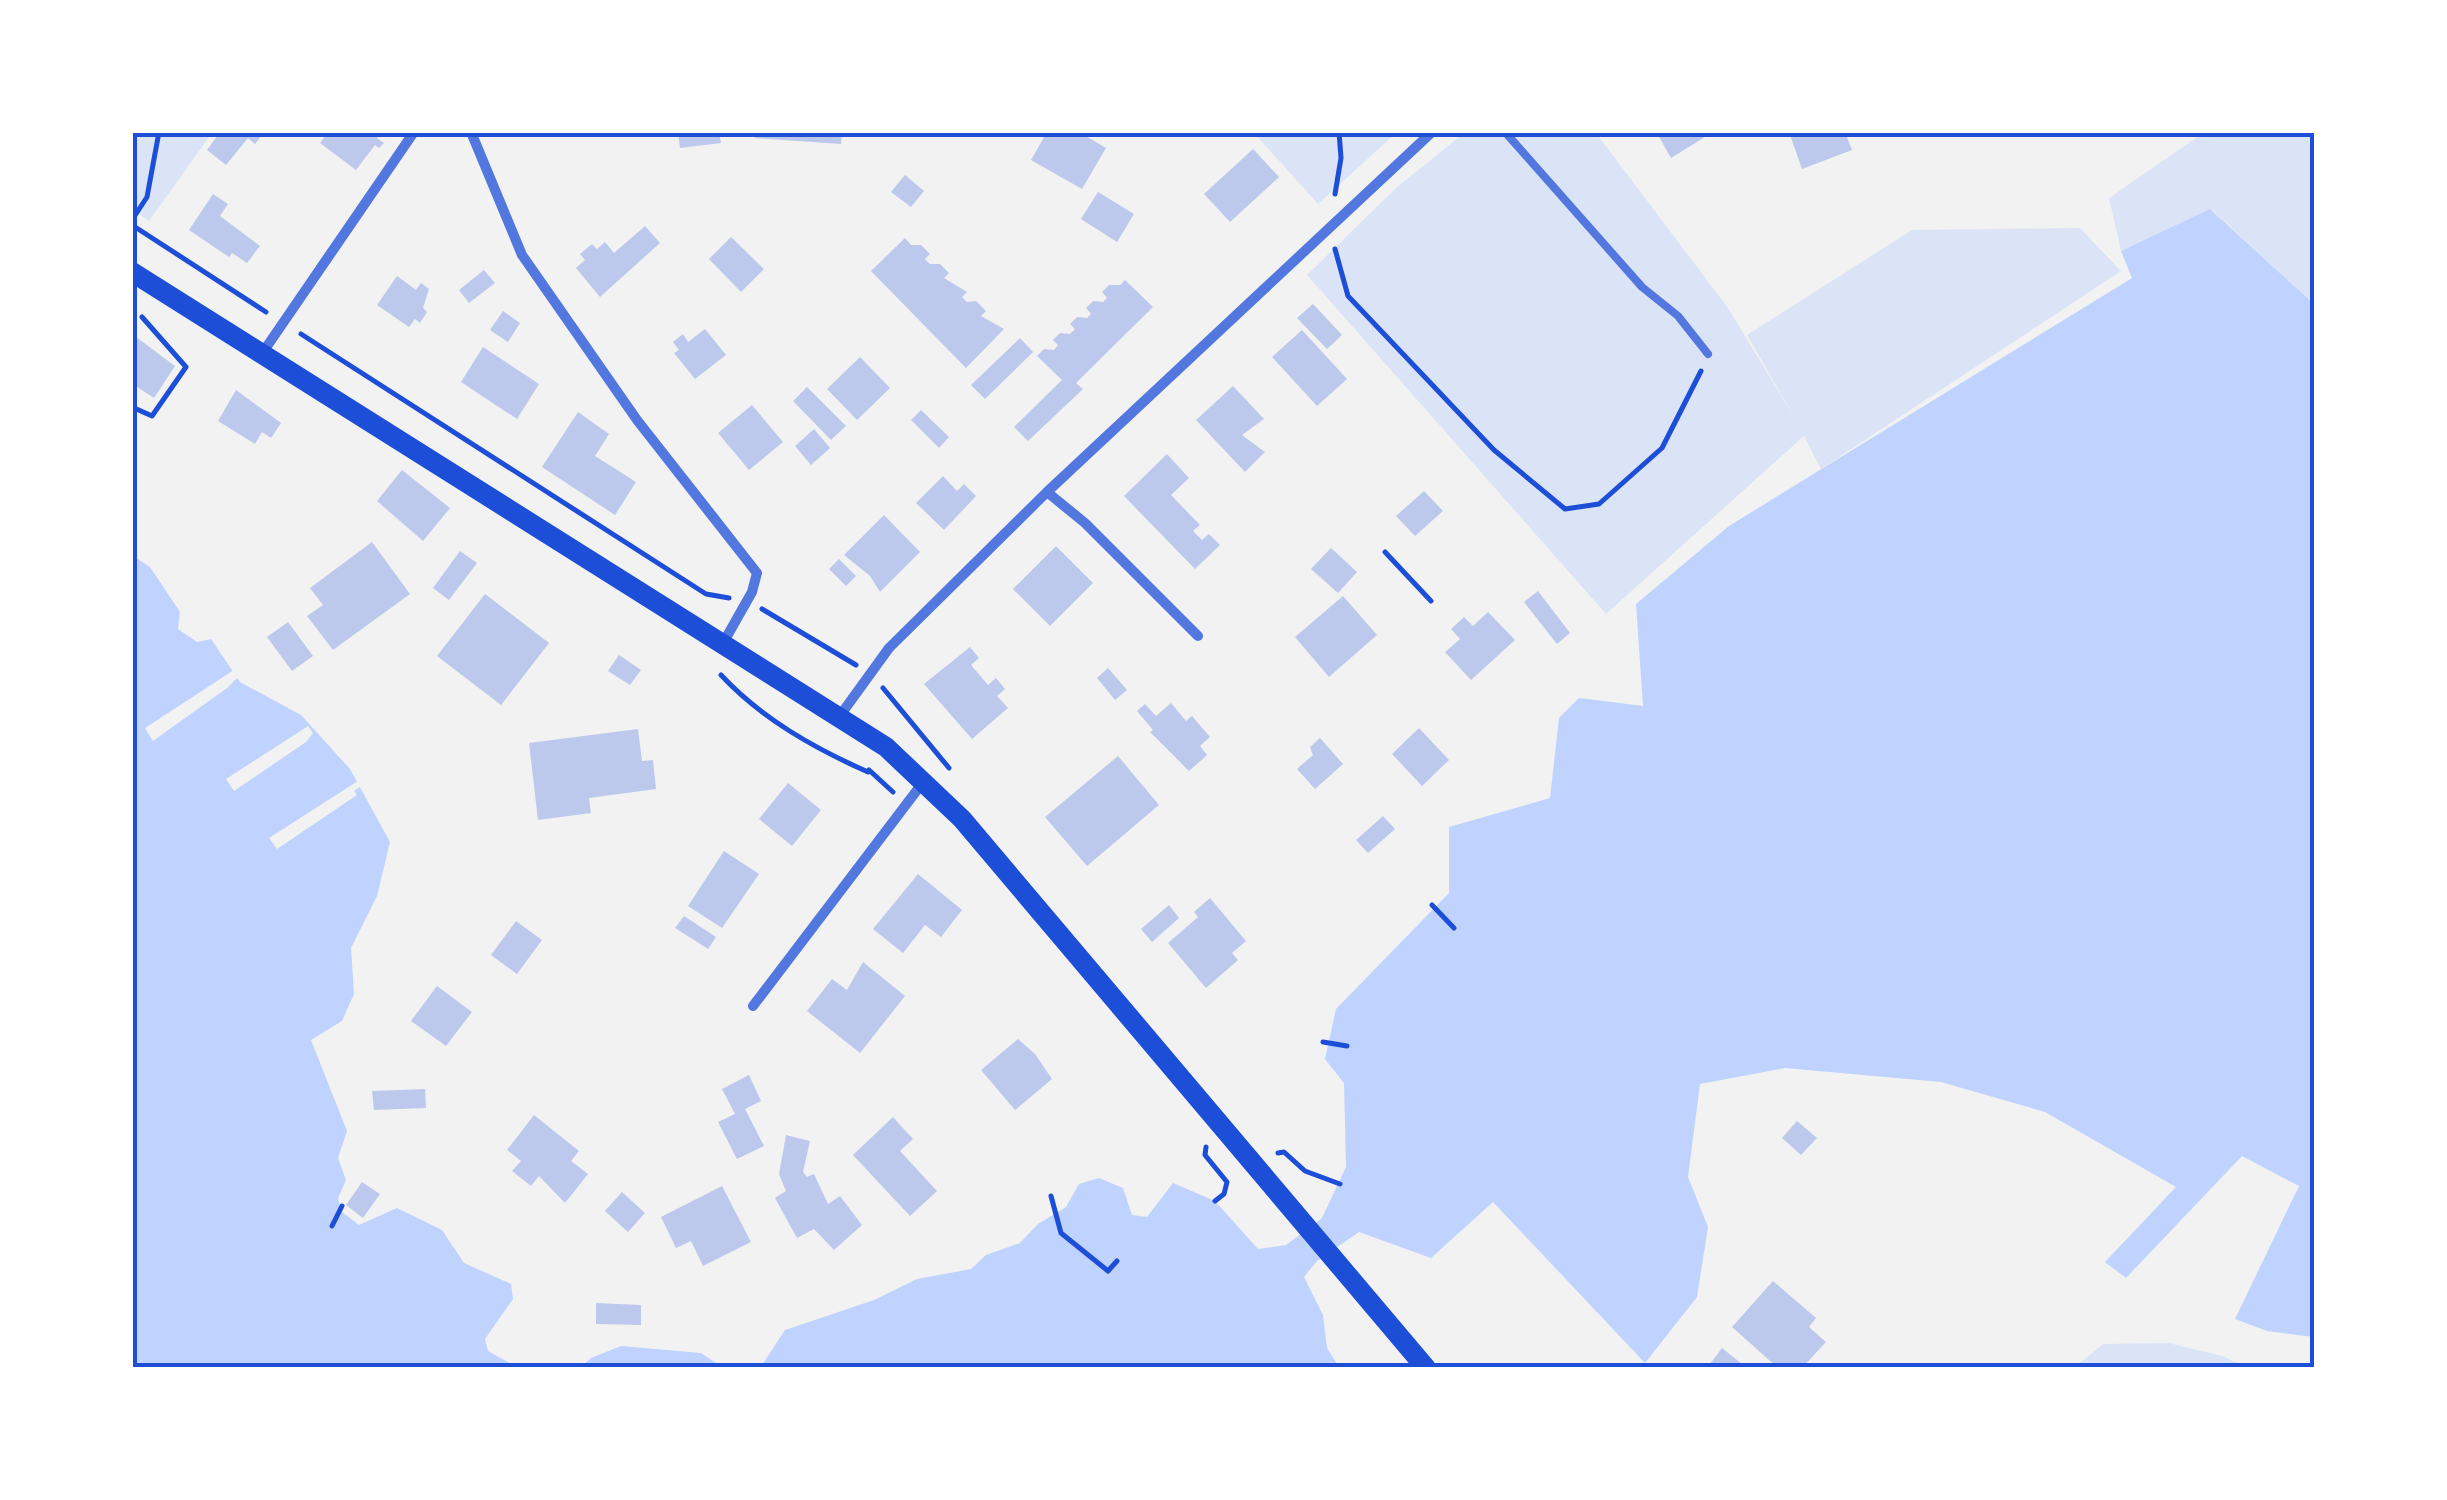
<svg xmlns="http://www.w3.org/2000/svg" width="2447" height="1500" viewBox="0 0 2447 1500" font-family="'Source Sans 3',sans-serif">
  <rect width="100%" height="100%" fill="#f2f2f2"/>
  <path fill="#dbe4f7" d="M132,133H212L149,221L133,210Z
    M1254,133H1396L1318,204Z
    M1464,133H1596L1728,308L1796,420L1747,335L1912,230L2080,228L2121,271L1821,469L1804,436L1606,614L1307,275L1396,188Z
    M2203,133H2314V304L2211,209L2121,251L2109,198Z
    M2169,1343L2222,1356L2247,1367H2075L2103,1344Z"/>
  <path fill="#bfd3fe" d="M2210,209L2314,304V1337L2267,1331L2235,1319L2299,1186L2242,1156L2126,1278L2105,1262L2176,1187L2045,1112L1941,1082L1785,1068L1700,1084L1688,1177L1708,1227L1697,1297L1645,1363L1493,1202L1431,1258L1359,1232L1317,1261L1304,1277L1323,1315L1327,1348L1339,1367L760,1368L785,1330L874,1300L917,1279L971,1269L986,1255L1020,1243L1038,1224L1066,1207L1079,1184L1099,1178L1123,1188L1132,1215L1147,1217L1173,1183L1215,1201L1258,1249L1286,1245L1322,1218L1346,1167L1344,1083L1325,1059L1336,1009L1449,893V827L1550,798L1559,718L1579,698L1643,706L1636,604L1729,526L2132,278L2121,251Z
    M132,555L150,567L180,612L178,629L197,642L211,639L240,682L301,715L350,769L390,842L377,896L351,948L354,994L342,1021L311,1040L347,1131L338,1158L346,1180L338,1198L341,1211L359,1225L397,1208L442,1230L464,1263L511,1284L513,1299L485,1339L488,1351L517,1367H133Z
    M621,1346L701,1353L722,1367H581L591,1358Z"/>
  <path fill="#f2f2f2" d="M237,668L241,674L227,688L153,741L145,728Z
    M308,726L313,733L306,742L234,791L226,779Z
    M361,779L364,784L354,791L357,795L277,849L269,838Z"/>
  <path fill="#bdc9ec" d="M220,132H259L262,135L255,144L248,138L226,165L207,150Z
    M328,132H382L377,138L384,143L379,148L375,145L356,170L320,143Z
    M678,132H719L721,143L680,148Z
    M756,132H842L841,144L755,138Z
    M1047,132H1079L1106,148L1082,189L1031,160Z
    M1662,132H1713L1671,158L1658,135Z
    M1789,132H1845L1852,150L1802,169Z
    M1253,149L1279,177L1230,222L1204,194Z
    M905,175L924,191L911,207L891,192Z
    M1098,192L1134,214L1117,242L1081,219Z
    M213,194L228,204L220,216L260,246L247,263L232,253L229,257L189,230Z
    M645,226L660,243L600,297L576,268L585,260L580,254L592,244L597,249L605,242L614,253Z
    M731,237L764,269L741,292L709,259Z
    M905,238L911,245H921L930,254L925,259L930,264H940L949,273L944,278L967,292L962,297L967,302L976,301L986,311L981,316L1004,329L966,368L871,271Z
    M484,270L495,283L469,303L459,290Z
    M397,276L416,290L421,283L429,289L423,308L427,312L420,323L415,319L409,327L377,305Z
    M1125,280L1153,307L1076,383L1083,389L1028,441L1014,427L1062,380L1037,356L1044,349L1054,350L1058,345L1053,340L1060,333L1070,334L1075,329L1070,324L1077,317L1087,318L1091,314L1086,308L1093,301L1103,302L1107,298L1102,292L1109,285H1120Z
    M1313,304L1342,335L1327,349L1297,318Z
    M503,311L520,323L508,342L490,330Z
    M705,329L726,355L695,379L674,353L679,350L673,342L683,334L688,342Z
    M1302,330L1347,379L1317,406L1272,357Z
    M132,334L175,366L154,398L136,386L132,391Z
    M1020,338L1033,352L985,399L971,385Z
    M483,347L539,384L517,419L461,382Z
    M860,357L890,388L857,420L827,389Z
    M1233,386L1264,419L1242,435L1265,452L1245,472L1196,420Z
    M807,387L846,426L831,440L793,401Z
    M236,390L281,423L271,438L262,432L255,444L218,421Z
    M752,405L783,442L749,470L718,433Z
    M921,410L949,437L939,448L911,420Z
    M578,412L609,434L595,456L636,482L615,515L542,467Z
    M814,429L830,448L811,465L795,446Z
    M1167,454L1189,478L1171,495L1200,525L1193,531L1202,540L1209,534L1220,545L1195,569L1124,496Z
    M402,470L450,508L423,541L377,501Z
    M943,476L957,491L964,484L976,496L944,530L916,503Z
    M1424,491L1443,511L1415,536L1396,516Z
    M884,515L920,552L880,592L870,576L844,555Z
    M372,542L410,594L333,650L307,616L323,605L310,588Z
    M1056,546L1093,583L1050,626L1013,589Z
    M1331,548L1357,572L1338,593L1311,569Z
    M460,551L477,563L449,600L433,588Z
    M839,559L856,576L846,586L829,569Z
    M1538,591L1570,633L1557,644L1524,602Z
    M485,594L549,643L501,705L437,656Z
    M1343,596L1377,635L1329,677L1295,637Z
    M1488,612L1515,640L1471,680L1445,652L1460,639L1451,629L1464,617L1473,626Z
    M288,622L313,656L292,671L267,637Z
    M970,647L979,658L971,665L988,685L996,678L1005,689L997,696L1008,708L972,739L924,684Z
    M619,655L641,670L630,685L608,671Z
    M1108,668L1127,690L1115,700L1097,678Z
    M1171,703L1186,721L1192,716L1210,737L1200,746L1207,755L1189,771L1150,732L1153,730L1137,711L1145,704L1156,716Z
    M1419,728L1449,760L1422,786L1392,754Z
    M638,729L642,761L653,760L656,789L589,798L591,813L538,820L529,743Z
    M1320,738L1343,764L1315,789L1297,769L1313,755L1310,747Z
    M1118,756L1159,805L1087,866L1045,817Z
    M788,783L821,810L792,846L759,819Z
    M1383,816L1395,829L1368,853L1356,840Z
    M724,851L759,874L722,928L688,906Z
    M918,874L962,910L941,937L925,925L903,953L873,929Z
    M1210,898L1246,941L1232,953L1238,960L1206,988L1168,943L1198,917L1194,912Z
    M1169,905L1179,918L1152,942L1141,929Z
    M684,916L716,937L708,949L675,928Z
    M516,921L542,940L517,974L491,955Z
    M863,962L905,996L860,1053L807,1011L832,979L847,990Z
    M437,986L472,1012L446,1046L411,1021Z
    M1018,1039L1035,1054L1052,1079L1015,1110L981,1070Z
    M749,1075L761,1101L745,1109L764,1146L737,1159L718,1122L735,1114L722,1089Z
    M425,1089L426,1108L374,1110L372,1091Z
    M534,1115L579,1151L571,1161L588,1174L565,1203L539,1176L531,1186L512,1171L521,1161L507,1150Z
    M893,1117L913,1139L900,1151L937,1191L910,1216L853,1155Z
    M1797,1121L1817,1138L1801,1155L1782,1138Z
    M786,1135L810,1141L803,1172L807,1177L814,1174L828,1204L840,1196L862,1225L834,1250L814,1229L797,1238L775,1198L786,1191L779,1174Z
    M362,1182L380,1194L363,1218L346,1205Z
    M722,1186L751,1242L703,1266L691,1241L676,1248L661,1217Z
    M622,1192L645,1213L628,1232L605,1211Z
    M1773,1281L1816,1318L1809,1327L1826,1342L1802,1368H1778L1732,1327Z
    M596,1303L641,1305V1325L596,1324Z
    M1722,1348L1747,1368H1707Z"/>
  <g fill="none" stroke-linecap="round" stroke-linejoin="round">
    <path stroke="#1d4ed8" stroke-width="5" d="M1335,194L1341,158L1339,132
      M132,220L147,197L159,132
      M132,225L266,312
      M1335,249L1348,296L1494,450L1565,509L1599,504L1662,448L1701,371
      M301,334L706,594L729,598
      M132,407L152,416L186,367L142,317
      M1385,552L1431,601
      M762,609L856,665
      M721,675C762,719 814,748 868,772
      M883,688L949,768
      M869,770L893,792
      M1432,905L1454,928
      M1323,1042L1347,1046
      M1206,1147L1205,1155L1227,1182L1224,1194L1215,1201
      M1278,1153L1284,1152L1305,1171L1340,1184
      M1051,1196L1061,1233L1108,1271L1117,1261
      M332,1226L342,1206"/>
    <path stroke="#5277de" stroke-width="8" d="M1505,132L1642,287L1678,316L1708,354"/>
    <path stroke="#5277de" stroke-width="10" d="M471,132L522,255L637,420L757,573L752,592L722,645
      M261,355L414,132
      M1047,492L1085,523L1198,636
      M839,717L889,648L1047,492L1432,132
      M753,1006L924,781"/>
    <path stroke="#1d4ed8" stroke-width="20" d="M132,272L886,747L962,819L1426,1368"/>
  </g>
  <rect width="2447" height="1500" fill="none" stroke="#ffffff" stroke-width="270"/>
  <rect x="135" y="135" width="2177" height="1230" fill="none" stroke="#1d4ed8" stroke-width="4"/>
</svg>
